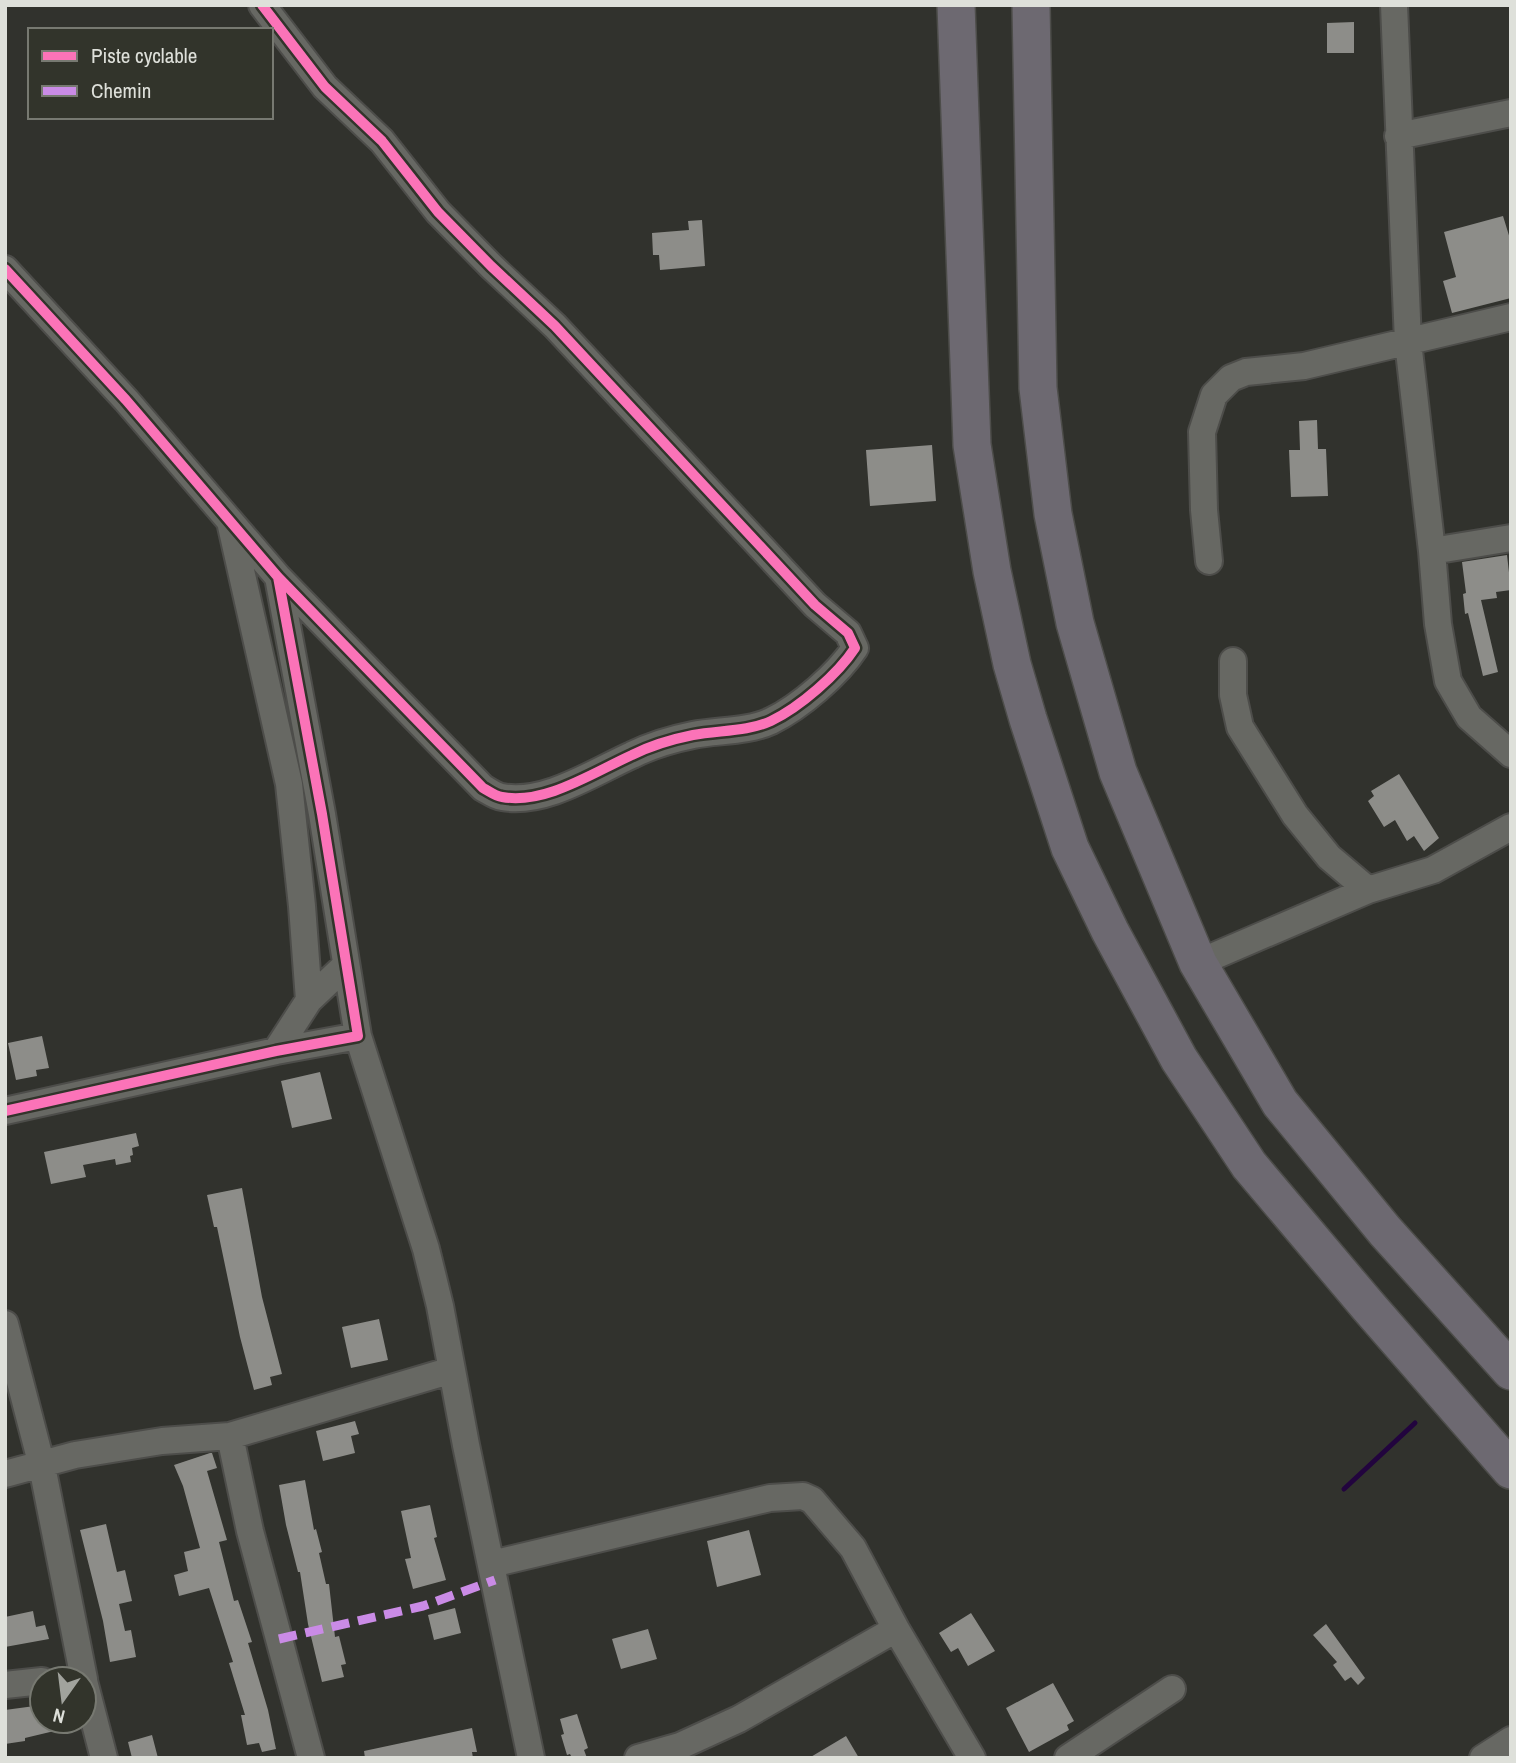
<svg xmlns="http://www.w3.org/2000/svg" width="1516" height="1763" viewBox="0 0 1516 1763" font-family="'Archivo Narrow',sans-serif">
  <rect width="100%" height="100%" fill="#31322d"/>
  <g fill="none" stroke-linecap="round" stroke-linejoin="round">
    <path stroke="#22043e" stroke-width="5" d="M1344,1489L1415,1423"/>
  </g>
  <path fill="#8d8d89" d="M1354,22V53H1327V23Z
    M1503,216L1511,242V298L1452,313L1443,281L1456,277L1444,232Z
    M702,220L705,266L660,270L659,255H653L652,233L689,230L688,221Z
    M1317,420L1318,449H1326L1328,496L1291,497L1289,450H1300L1299,421Z
    M932,445L936,501L870,506L866,450Z
    M1507,555L1511,590L1496,592L1497,598L1481,600L1498,672L1483,676L1468,613L1465,614L1463,594L1466,593L1462,562Z
    M1399,774L1439,838L1424,851L1414,836L1407,841L1395,820L1384,827L1368,801L1374,796L1371,791Z
    M42,1036L49,1068L36,1070L37,1076L16,1080L8,1043Z
    M320,1072L332,1119L292,1128L281,1081Z
    M136,1133L139,1146L132,1148L133,1155L130,1156L131,1162L116,1165L115,1159L83,1165L86,1177L51,1184L44,1152Z
    M242,1188L262,1297L282,1374L270,1377L272,1385L254,1390L240,1337L217,1227H214L207,1195Z
    M379,1319L388,1360L351,1368L342,1327Z
    M355,1421L359,1434L351,1436L355,1453L323,1461L316,1431Z
    M210,1453H212L217,1468L207,1471L227,1540L219,1542L234,1601L238,1600L252,1642L248,1643L268,1710L276,1749L262,1752L259,1743L247,1745L241,1715H245L229,1663L233,1662L209,1588L179,1596L174,1575L188,1571L184,1552L200,1548L183,1486L174,1465Z
    M305,1480L314,1530L316,1529L322,1552L319,1553L326,1584H329L335,1637L339,1636L346,1664L341,1665L344,1677L322,1682L308,1624L300,1572H298L286,1525L279,1485Z
    M430,1505L437,1537L434,1538L446,1580L413,1589L405,1559L411,1558L401,1511Z
    M106,1524L117,1572L125,1570L132,1601L119,1604L125,1631L131,1630L136,1657L110,1662L103,1621L80,1530Z
    M749,1530L761,1575L717,1587L707,1541Z
    M455,1608L461,1633L434,1640L428,1615Z
    M33,1611L36,1627L45,1625L49,1639L5,1647V1617Z
    M971,1613L995,1651L968,1666L958,1648L951,1652L939,1633Z
    M1326,1624L1365,1678L1358,1685L1351,1677L1345,1681L1333,1665L1337,1662L1313,1635Z
    M648,1629L657,1659L621,1669L612,1639Z
    M1053,1683L1074,1721L1067,1725L1069,1730L1029,1752L1006,1708Z
    M42,1705V1721H70L71,1727L25,1738V1741L5,1744V1710Z
    M577,1714L588,1748L584,1750L587,1758H572L570,1754L567,1755L561,1735L564,1734L560,1719Z
    M472,1728L477,1752H472L473,1758H365L364,1751Z
    M152,1735L158,1758H132L128,1742Z
    M846,1736L859,1758H809Z"/>
  <g fill="none" stroke-linecap="round" stroke-linejoin="round">
    <g stroke="#4d4d4a" stroke-width="30">
      <path id="minor" d="M1394,5L1408,342L1432,551L1438,624L1448,681L1469,717L1511,754
        M1398,136L1511,113
        M5,269L126,400L278,577L483,788C489,791 495,796 502,797C545,805 594,772 632,755C650,746 673,739 693,735C718,730 747,732 771,721C800,707 838,674 855,648L848,633L815,605L555,326L491,266L438,212L382,141L325,87L262,5
        M231,526L289,784L302,906L309,1000
        M1432,551L1511,538
        M1209,561L1204,510L1202,432L1214,395L1231,378L1246,372L1304,366L1511,317
        M1233,661V695L1240,727L1295,815L1329,857L1368,890L1433,870L1511,827
        M1198,963L1368,890
        M358,1036L426,1249L440,1306L466,1445L531,1758
        M276,1051L309,1000L346,965
        M5,1111L276,1051L358,1036L322,814L278,577
        M5,1324L42,1466L84,1679
        M230,1436L250,1531L311,1758
        M5,1474L75,1455L162,1441L230,1436L452,1370
        M492,1564L770,1498L803,1496L812,1500L853,1548L896,1629L972,1758
        M84,1681L104,1758
        M5,1685L42,1681
        M638,1758L680,1746L739,1719L896,1629
        M1068,1758L1172,1689
        M1483,1758L1511,1740"/>
    </g>
    <g stroke="#4d4d4a" stroke-width="40">
      <path id="highway" d="M956,5L972,445L992,571L1012,664L1028,719L1070,848L1110,931L1179,1059L1249,1165L1368,1306L1511,1470
        M1031,5L1038,388L1053,514L1075,623L1118,772L1198,963L1280,1103L1385,1231L1511,1371"/>
    </g>
    <use href="#minor" stroke="#676863" stroke-width="26"/>
    <use href="#highway" stroke="#6d6971" stroke-width="37"/>
    <path stroke="#ca8be6" stroke-width="9" stroke-dasharray="18 9" stroke-linecap="butt" d="M279,1639L423,1606L495,1580"/>
    <g stroke="#32342b" stroke-width="15">
      <path id="cycleway" d="M5,269L126,400L278,577L483,788C489,791 495,796 502,797C545,805 594,772 632,755C650,746 673,739 693,735C718,730 747,732 771,721C800,707 838,674 855,648L848,633L815,605L555,326L491,266L438,212L382,141L325,87L262,5
        M5,1111L276,1051L358,1036L322,814L278,577"/>
    </g>
    <use href="#cycleway" stroke="#fb73b8" stroke-width="10"/>
  </g>
  <rect width="1516" height="1763" fill="none" stroke="#dee0da" stroke-width="14"/>
  <rect x="28" y="28" width="245" height="91" fill="#32342b" stroke="#777971" stroke-width="2"/>
  <rect x="42" y="51" width="35" height="10" fill="#fb73b8" stroke="#777971" stroke-width="2"/>
  <text x="91" y="63" font-size="21" fill="#dee0da">Piste cyclable</text>
  <rect x="42" y="86" width="35" height="10" fill="#ca8be6" stroke="#777971" stroke-width="2"/>
  <text x="91" y="98" font-size="21" fill="#dee0da">Chemin</text>
  <g transform="translate(63 1700) rotate(194)"><circle r="33" fill="#32342b" stroke="#777971" stroke-width="2"/>
  <path d="M0-5L12 26L0 18L-12 26Z" fill="#a1a39d"/>
  <text y="-10" font-size="19" font-weight="bold" text-anchor="middle" fill="#dee0da">N</text>
  </g>
</svg>
